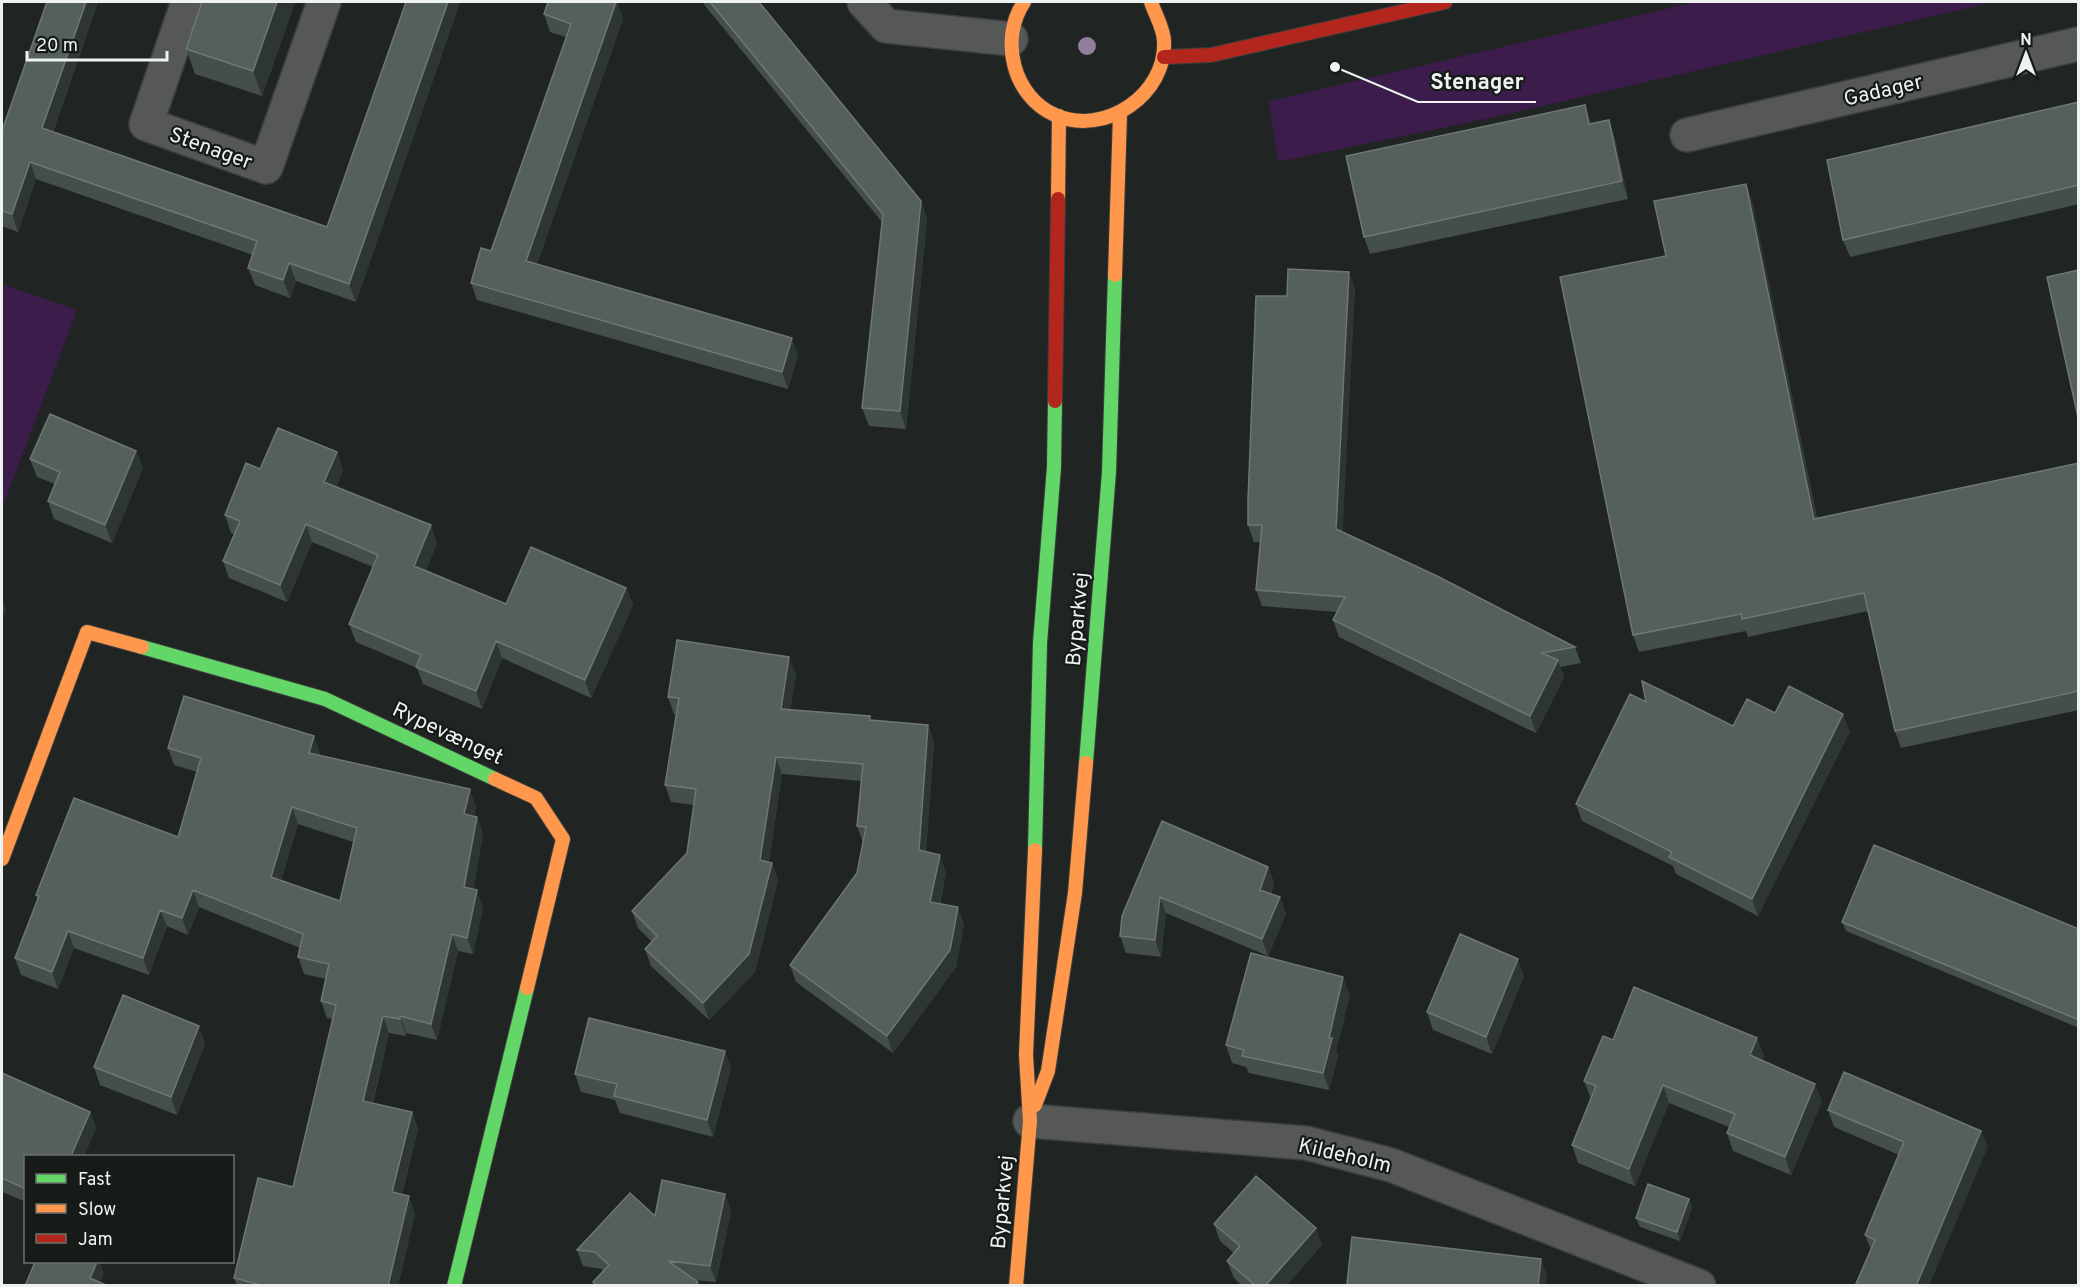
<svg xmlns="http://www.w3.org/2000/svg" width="2080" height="1287" viewBox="0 0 2080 1287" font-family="Overpass,sans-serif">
  <rect width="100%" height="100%" fill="#202422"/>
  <path fill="#3c1c4a" d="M1696,2H1994L1490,118L1278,162L1269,101Z
    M2,284L77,310L2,509Z"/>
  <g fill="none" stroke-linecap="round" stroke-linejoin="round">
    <g stroke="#3b3e3c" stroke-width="36">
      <path id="street" d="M188,2L146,124L266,167L324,2
        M864,2L886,26L1011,39
        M1687,135L2078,44
        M1030,1121L1306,1143L1391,1165L1699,1286"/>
    </g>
    <g stroke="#3b3e3c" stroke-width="16">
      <path id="fast" d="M142,647L325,699L495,779
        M1086,763L1109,472L1115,275
        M1035,850L1040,643L1054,467L1055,401
        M454,1286L527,988"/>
    </g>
    <g stroke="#3b3e3c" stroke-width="16">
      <path id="slow" d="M1024,2C999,39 1013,97 1055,115C1105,137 1167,94 1164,41C1164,29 1155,14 1151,2
        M1058,199L1059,116
        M1115,275L1120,114
        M495,779L536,798L563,839L527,988
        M2,859L87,632L142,647
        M1035,1105L1048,1071L1075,893L1086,763
        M1016,1286L1030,1121L1026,1055L1035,850"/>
    </g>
    <g stroke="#3b3e3c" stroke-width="16">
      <path id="jam" d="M1164,57L1211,55L1445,2
        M1055,401L1058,199"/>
    </g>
    <use href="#street" stroke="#555856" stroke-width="33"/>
    <use href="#fast" stroke="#63d668" stroke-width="14"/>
    <use href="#slow" stroke="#ff974d" stroke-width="14"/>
    <use href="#jam" stroke="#b3261e" stroke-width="14"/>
  </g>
  <circle fill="#917d9c" cx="1087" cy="46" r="9"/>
  <path fill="#444e4a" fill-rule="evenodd" d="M98,2L53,132L327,227L406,2H460L356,302L296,281L290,298L255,285L248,268L253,255L36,179L18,232L2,226V127L3,128Z
    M295,2L262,96L195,74L186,49Z
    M617,2L623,19L537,264L798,355L788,389L477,300L471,283L491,251L566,37L550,32L544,14Z
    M702,2H759L921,201L927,219L906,429L869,426L862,408L882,222Z
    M2079,102V204L1850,257L1843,240Z
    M1615,138L1628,199L1370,254L1364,237Z
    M1746,184L1752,201L1817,518L2079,463V710L1901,748L1895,731L1868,611L1748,637L1746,631L1639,652L1633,635L1666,256Z
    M1355,288L1342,532L1575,647L1581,663L1560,667L1564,677L1536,733L1339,637L1333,620L1337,612L1262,606L1256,590L1260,542H1254L1248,525L1287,296Z
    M136,451L143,468L112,543L54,519L48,501L55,484L37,477L30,459Z
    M337,452L343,470L336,487L437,543L426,570L506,604L626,588L633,605L591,698L502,658L482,709L423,684L417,668L356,642L349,624L373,567L312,542L287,602L229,578L223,561L234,534L231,533L225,515L260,469Z
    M796,674L790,710L872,720L928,725L934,742L926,852L946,872L940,904L964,924L956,967L893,1053L796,982L790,965L857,873L863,843L857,826L861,781L782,774L769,862L772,863L778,880L755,972L709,1020L651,966L645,949L652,942L638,928L632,911L687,853L694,805L671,802L665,785L676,714H674L668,697Z
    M1646,702L1733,726L1775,713L1850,731L1758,916L1676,874L1673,866L1582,821L1576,804Z
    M168,748L320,753L319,755L476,806L474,817H477L483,834L473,889L483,907L473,954L458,951L437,1040L406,1033V1036L389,1033L373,1103L412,1112L418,1129L402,1194L415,1213L398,1286H237L234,1278L293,1187L333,1019L327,1018L321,1001L326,979L304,974L298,957L300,948L199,907L188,935L167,926L149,975L74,948L58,989L21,975L15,958L37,900L36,895L178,837L197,772L174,765ZM298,824L353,842L340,901L281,881Z
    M1162,821L1268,867L1274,883L1271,894L1280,897L1286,914L1268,956L1166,913L1161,957L1126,953L1120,936Z
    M1842,922L2079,929V1028L1846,931Z
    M1524,976L1492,1054L1433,1030L1427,1012Z
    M1350,995L1336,1051L1338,1056L1329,1090L1249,1073L1246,1067L1232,1063L1226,1045Z
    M1613,1040L1764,1055L1762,1060L1822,1101L1791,1175L1733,1151L1727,1133L1729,1127L1669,1103L1635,1186L1578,1163L1572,1145L1591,1099L1584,1081Z
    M205,1044L177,1115L100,1085L94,1067Z
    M731,1068L713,1137L620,1113L615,1100L581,1092L575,1074Z
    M2,1073L90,1112L96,1128L84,1156H26V1202L2,1192Z
    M1828,1110L1981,1131L1988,1147L1871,1250L1865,1235L1899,1155L1834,1127Z
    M725,1194L731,1211L716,1282L694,1280L698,1282L699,1286H594L593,1282L604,1271L601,1269L583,1266L577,1250Z
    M1689,1199L1692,1208L1680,1241L1640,1227L1636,1218Z
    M1214,1224L1322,1245L1286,1286H1242L1234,1278L1227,1261L1234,1253L1220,1241Z"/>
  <path fill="#2e3632" d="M86,2H98L48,145L42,128Z
    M277,2H295L262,96L253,71Z
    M448,2H460L356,302L349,284Z
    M617,2L623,19L532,278L526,261Z
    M1585,105L1591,122L1595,142L1589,124Z
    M1609,120L1615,138L1628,199L1622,181Z
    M30,162L36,179L18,232L12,214Z
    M1746,184L1752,201L1820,536L1814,519Z
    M921,201L927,219L906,429L900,411Z
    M289,263L296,281L290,298L283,280Z
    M1349,272L1355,288L1342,546L1336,529Z
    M792,338L798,355L788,389L782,372Z
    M136,451L143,468L112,543L105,525Z
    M337,452L343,470L331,499L324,482Z
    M306,524L312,542L287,602L280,585Z
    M431,525L437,543L421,583L414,566Z
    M626,588L633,605L591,698L585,680Z
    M2,597L6,610L2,621Z
    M496,641L502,658L482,709L476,691Z
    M789,657L796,674L788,726L781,709Z
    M1558,660L1564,677L1536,733L1530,716Z
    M1843,714L1850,731L1758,916L1752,899Z
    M928,725L934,742L925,868L919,850Z
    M314,736L320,753L315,770L309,753Z
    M776,757L782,774L767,877L760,860Z
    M470,789L476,806L471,831L464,814Z
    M292,807L298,824L277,894L271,877Z
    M477,817L483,834L471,904L464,887Z
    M940,855L946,872L936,919L930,902Z
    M772,863L778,880L755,972L709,1020L703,1003Z
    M1268,867L1274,883L1266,906L1260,890Z
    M193,890L199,907L188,935L182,918Z
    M477,890L483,907L473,954L467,938Z
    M1160,897L1166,913L1161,957L1155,940Z
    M1280,897L1286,914L1268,956L1262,939Z
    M958,907L964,924L956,967L893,1053L887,1036Z
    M160,910L167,926L149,975L143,958Z
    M68,931L74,948L58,989L52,972Z
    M452,934L458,951L437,1040L431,1024Z
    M1518,959L1524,976L1492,1054L1486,1037Z
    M1343,977L1350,995L1336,1051L1338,1056L1329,1090L1323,1073L1329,1038Z
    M383,1016L389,1033L369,1117L363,1101Z
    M400,1016L406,1033V1036L400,1019Z
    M199,1026L205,1044L177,1115L171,1097Z
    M1757,1038L1764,1055L1757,1072L1750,1055Z
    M725,1051L731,1068L713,1137L707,1120Z
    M1815,1084L1822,1101L1791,1175L1785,1157Z
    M1663,1085L1669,1103L1635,1186L1629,1169Z
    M90,1112L96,1128L84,1156H71Z
    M412,1112L418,1129L398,1208L392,1192Z
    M1981,1131L1988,1147L1929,1286H1916Z
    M725,1194L731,1211L716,1282L710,1266Z
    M409,1196L415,1213L398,1286H388Z
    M1689,1199L1692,1208L1680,1241L1677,1232Z
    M1316,1228L1322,1245L1286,1286H1265Z
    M1541,1259L1547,1276L1546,1286H1538Z
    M97,1262H100L104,1273L99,1286L90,1278Z"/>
  <path fill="#56605b" stroke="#6e7773" stroke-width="1.5" fill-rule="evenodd" d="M47,2H86L42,128L327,227L406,2H448L349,284L289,263L283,280L248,268L257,241L30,162L12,214L2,211V127L3,128Z
    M202,2H277L253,71L186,49Z
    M548,2H616L526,261L792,338L782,372L471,283L481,248L491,251L571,24L544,14Z
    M710,2H759L921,201L900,411L862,408L883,214Z
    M2079,102V185L1843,240L1827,160Z
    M1585,105L1589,124L1609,120L1622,181L1364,237L1346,156Z
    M1746,184L1814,519L2079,463V691L1895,731L1864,593L1742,619L1741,614L1633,635L1560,277L1666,256L1654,201Z
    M1288,269L1349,272L1336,529L1437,576L1575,647L1542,653L1558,660L1530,716L1333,620L1345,597L1256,590L1262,525H1248V500L1256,296H1287Z
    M2079,270V422L2047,277Z
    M50,414L136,451L105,525L48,501L60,472L30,459Z
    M278,428L337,452L324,482L431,525L414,566L506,604L531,547L626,588L585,680L496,641L476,691L416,667L421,655L349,624L378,555L306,524L280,585L223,561L240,521L225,515L246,463L260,469Z
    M677,640L789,657L781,709L870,716V720L928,725L919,850L940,855L930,902L958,907L950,950L887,1036L790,965L857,873L866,827L857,826L863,764L776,757L760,860L772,863L749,954L703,1003L645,949L657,936L632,911L687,853L696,789L665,785L679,698L668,697Z
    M1642,681L1733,726L1747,699L1775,713L1789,686L1843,714L1752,899L1669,857L1672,852L1576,804L1630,694L1646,702Z
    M184,696L314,736L309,753L470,789L464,814L477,817L464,887L477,890L467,938L452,934L431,1024L400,1016V1019L383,1016L363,1101L412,1112L392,1192L409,1196L388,1286H265L234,1278L258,1178L293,1187L336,1005L321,1001L329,964L298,957L303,934L193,890L182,918L160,910L143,958L68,931L52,972L15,958L39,896L36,895L74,798L178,837L201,758L168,748ZM292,807L357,828L340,901L271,877Z
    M1162,821L1268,867L1260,890L1280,897L1262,939L1160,897L1155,940L1120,936L1122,916Z
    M1874,845L2079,929V1020L1842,922Z
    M1460,934L1518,959L1486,1037L1427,1012Z
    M1251,953L1343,977L1329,1038H1332L1323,1073L1242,1056L1244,1050L1226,1045Z
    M1634,987L1757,1038L1750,1055L1815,1084L1785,1157L1727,1133L1735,1114L1663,1085L1629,1169L1572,1145L1596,1086L1584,1081L1603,1036L1613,1040Z
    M123,995L199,1026L171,1097L94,1067Z
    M589,1018L725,1051L707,1120L614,1096L617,1084L575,1074Z
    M1844,1072L1981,1131L1916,1286H1855L1875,1240L1865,1235L1904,1142L1828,1110Z
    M2,1073L90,1112L71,1156H26V1189L2,1178Z
    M1256,1176L1316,1228L1265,1286H1256L1227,1261L1240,1246L1214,1224Z
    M662,1180L725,1194L710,1266L668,1261L698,1282L695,1286H597L593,1282L609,1265L595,1252L577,1250L630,1193L655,1216Z
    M1648,1184L1689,1199L1677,1232L1636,1218Z
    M1352,1237L1541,1259L1538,1286H1357L1347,1284Z
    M35,1262H97L90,1278L108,1286H25Z"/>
  <g text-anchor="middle" stroke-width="4.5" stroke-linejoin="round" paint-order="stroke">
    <g font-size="21" fill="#eef2f0" stroke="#161b18">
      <text transform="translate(1883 90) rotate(-13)" y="7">Gadager</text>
      <text transform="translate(211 148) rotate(20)" y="7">Stenager</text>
      <text transform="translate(1077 619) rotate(-85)" y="7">Byparkvej</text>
      <text transform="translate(448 733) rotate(25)" y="7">Rypevænget</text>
      <text transform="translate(1345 1155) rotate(13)" y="7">Kildeholm</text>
      <text transform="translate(1002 1202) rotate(-85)" y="7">Byparkvej</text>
    </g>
  </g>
  <path fill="none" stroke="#eef2f0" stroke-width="2" d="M1335 67L1418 102H1536"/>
  <circle fill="#eef2f0" stroke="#161b18" stroke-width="2" cx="1335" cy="67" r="6"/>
  <g font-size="22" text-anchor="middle" font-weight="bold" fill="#eef2f0" stroke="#161b18" stroke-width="4.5" stroke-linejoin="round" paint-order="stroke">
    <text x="1477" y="89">Stenager</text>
  </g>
  <rect width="2080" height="1287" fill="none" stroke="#eef2f0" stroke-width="6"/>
  <rect x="24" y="1155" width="210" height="108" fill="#161b18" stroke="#6c716e" stroke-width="1.5"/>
  <rect x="36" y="1174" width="30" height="9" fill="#63d668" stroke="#6c716e" stroke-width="1.5"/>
  <text x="78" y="1185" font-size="18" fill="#eef2f0">Fast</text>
  <rect x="36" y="1204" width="30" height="9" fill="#ff974d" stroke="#6c716e" stroke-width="1.5"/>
  <text x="78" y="1215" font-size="18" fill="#eef2f0">Slow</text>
  <rect x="36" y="1234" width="30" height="9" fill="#b3261e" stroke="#6c716e" stroke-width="1.5"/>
  <text x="78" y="1245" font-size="18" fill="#eef2f0">Jam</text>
  <g transform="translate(2026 54)" stroke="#161b18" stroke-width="4.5" paint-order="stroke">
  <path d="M0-4.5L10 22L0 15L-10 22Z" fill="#eef2f0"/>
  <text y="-9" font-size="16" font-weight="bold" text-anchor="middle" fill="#eef2f0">N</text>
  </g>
  <path d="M27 51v9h140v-9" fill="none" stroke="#eef2f0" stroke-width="3"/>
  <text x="36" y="51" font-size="18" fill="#eef2f0" stroke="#161b18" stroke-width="4.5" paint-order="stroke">20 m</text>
</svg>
